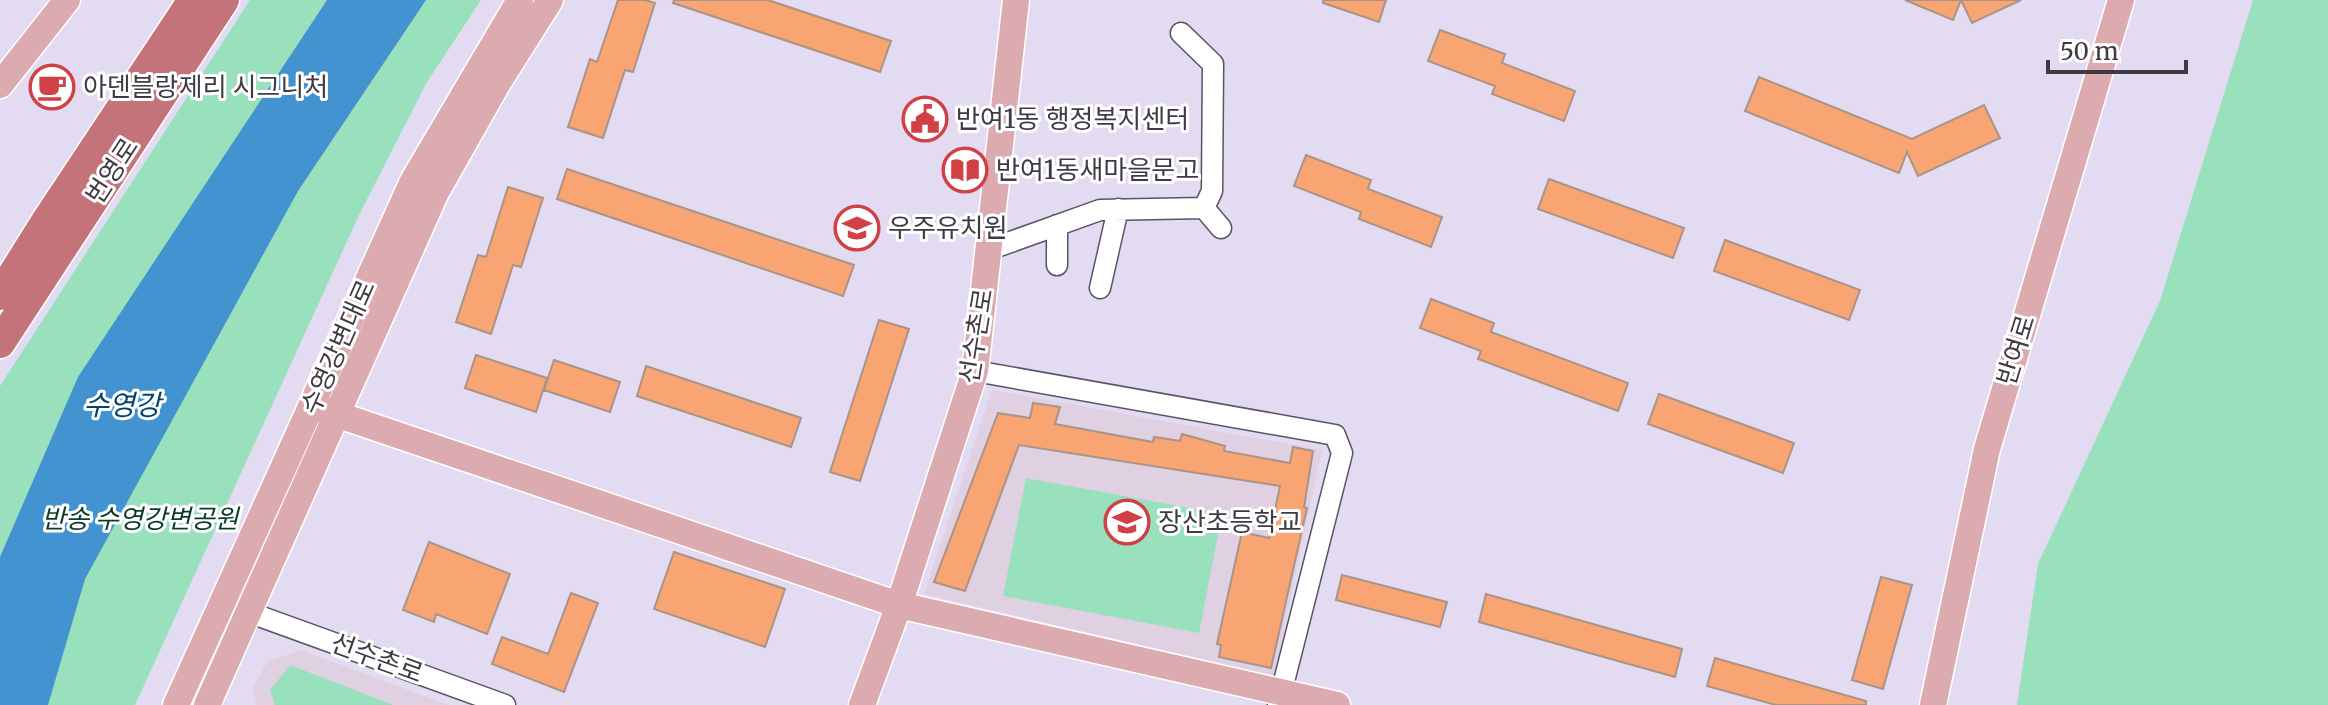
<svg xmlns="http://www.w3.org/2000/svg" width="2328" height="705" viewBox="0 0 2328 705" font-family="Merriweather,'Noto Sans KR',serif">
  <rect width="100%" height="100%" fill="#e2dbf2"/>
  <path fill="#dfd0e2" d="M992,390L1322,450L1274,676L924,594Z
    M301,650L448,705H257L252,688L268,661Z"/>
  <path fill="#99e0bc" d="M250,0H481L427,82L359,215L135,705H0V386Z
    M2253,0H2328V705H2017L2038,564L2160,301Z
    M1026,478L1222,514L1199,633L1003,596Z
    M290,665L393,705H275L270,690Z"/>
  <path fill="#4293cf" d="M327,0H426L298,191L85,579L48,705H0V557L78,377Z"/>
  <path fill="#f9a473" stroke="#aa9387" stroke-width="2" d="M618,0H645L655,3L633,72L625,70L603,138L568,127L590,59L597,62Z
    M674,0H768L891,41L880,72L673,3Z
    M1323,0H1386L1379,22L1323,3Z
    M1905,0H1961L1953,20Z
    M1961,0H2021L1972,23Z
    M1440,30L1505,54L1502,63L1575,91L1564,121L1492,94L1495,86L1428,61Z
    M1759,77L1912,139L1984,105L2000,138L1918,176L1907,152L1899,173L1745,111Z
    M1306,155L1371,180L1368,189L1442,217L1431,247L1359,219L1361,212L1294,186Z
    M567,169L854,265L843,296L557,199Z
    M1549,179L1684,228L1673,258L1538,209Z
    M508,187L543,198L521,267L513,265L491,334L456,322L478,255L486,257Z
    M1725,240L1860,290L1849,320L1714,271Z
    M1431,299L1494,323L1491,332L1628,383L1618,411L1478,359L1481,351L1420,328Z
    M879,320L909,329L860,481L830,472Z
    M476,355L547,378L536,412L465,388Z
    M554,360L620,382L610,412L544,390Z
    M646,366L801,418L791,447L637,396Z
    M1659,394L1794,443L1783,473L1648,424Z
    M1033,403L1060,407L1055,424L1153,442L1154,437L1180,441L1182,434L1225,446L1224,451L1290,463L1293,447L1313,451L1304,507L1307,508L1271,668L1219,657L1221,645L1217,644L1242,532L1269,538L1280,486L1019,445L965,591L934,582L998,413L1030,418Z
    M429,542L510,574L487,634L436,614L434,622L403,610Z
    M674,552L785,589L765,647L654,609Z
    M1342,575L1447,602L1440,627L1336,600Z
    M1881,577L1912,585L1883,689L1852,680Z
    M571,593L598,603L564,692L492,664L502,637L548,654Z
    M1486,594L1682,649L1675,677L1479,622Z
    M1715,658L1866,701V705H1776L1707,686Z"/>
  <g fill="none" stroke-linecap="round" stroke-linejoin="round">
    <g stroke="#5a5367" stroke-width="23">
      <path id="minor" d="M1181,33L1213,64L1212,191L1204,208
        M1057,225V265
        M988,250L1100,210L1204,208L1221,228
        M1100,288L1118,209
        M975,371L1335,435L1342,453L1278,705
        M248,612L505,705"/>
    </g>
    <g stroke="#fff" stroke-width="29">
      <path id="major" d="M0,85L67,0
        M312,406L899,605L1337,705
        M176,705L413,181L520,0
        M207,705L436,192L497,84L550,0
        M862,705L899,605L975,371L1016,0
        M1933,705L1987,449L2121,0"/>
    </g>
    <g stroke="#fff" stroke-width="33">
      <path id="highway" d="M0,295L47,220L193,0
        M0,343L224,0"/>
    </g>
    <use href="#minor" stroke="#fff" stroke-width="20"/>
    <use href="#major" stroke="#dcabb0" stroke-width="26"/>
    <use href="#highway" stroke="#c4737b" stroke-width="30"/>
  </g>
  <defs>
    <g id="cafe-ring" transform="scale(2.3)"><circle r="9.5" fill="#fff" stroke="#d04044" stroke-width="1.5"/><path d="M-5.5-4.5H6V0H3Q3 3.5 0 3.5H-2.5Q-5.5 3.5-5.5 0ZM3-3.2v2h1.7v-2ZM-6 4.5H4V6H-6Z" fill="#d04044"/></g>
    <g id="civic-ring" transform="scale(2.3)"><circle r="9.5" fill="#fff" stroke="#d04044" stroke-width="1.5"/><path d="M-.6-6.5H3V-4.5H.6V-3L4-1V1h2V6H-6V1h2V-1L-.6-3ZM-1.2 2.5V6h2.4V2.5Z" fill="#d04044"/></g>
    <g id="library-ring" transform="scale(2.3)"><circle r="9.5" fill="#fff" stroke="#d04044" stroke-width="1.5"/><path d="M-6-4Q-3-5.5-.7-3.5V5Q-3 3-6 4ZM6-4Q3-5.5 .7-3.5V5Q3 3 6 4Z" fill="#d04044"/></g>
    <g id="school-ring" transform="scale(2.3)"><circle r="9.5" fill="#fff" stroke="#d04044" stroke-width="1.5"/><path d="M0-5L7-2L0 1L-7-2ZM-4 1L0 2.5L4 1V4Q0 6-4 4Z" fill="#d04044"/></g>
  </defs>
  <g fill-rule="evenodd">
    <use href="#cafe-ring" x="52" y="87"/>
    <use href="#civic-ring" x="925" y="119"/>
    <use href="#library-ring" x="965" y="170"/>
    <use href="#school-ring" x="857" y="228"/>
    <use href="#school-ring" x="1127" y="522"/>
  </g>
  <g text-anchor="middle" stroke-width="6" stroke-linejoin="round" paint-order="stroke">
    <g font-size="26" fill="#3e3b44" stroke="#fff" text-anchor="start">
      <text x="83" y="96">아덴블랑제리 시그니처</text>
      <text x="956" y="128">반여1동 행정복지센터</text>
      <text x="996" y="179">반여1동새마을문고</text>
      <text x="888" y="237">우주유치원</text>
      <text x="1158" y="531">장산초등학교</text>
    </g>
    <g font-size="26" fill="#3e3b44" stroke="#fff">
      <text transform="translate(112 171) rotate(-57)" y="9">번영로</text>
      <text transform="translate(976 336) rotate(-81)" y="9">선수촌로</text>
      <text transform="translate(338 347) rotate(-66)" y="9">수영강변대로</text>
      <text transform="translate(2016 350) rotate(-73)" y="9">반여로</text>
      <text transform="translate(377 658) rotate(20)" y="9">선수촌로</text>
    </g>
    <g font-size="26" font-style="italic" fill="#0b3a27" stroke="#fff">
      <text x="140" y="528">반송 수영강변공원</text>
    </g>
    <g font-size="28" font-style="italic" fill="#03446d" stroke="#fff">
      <text x="122" y="415">수영강</text>
    </g>
  </g>
  <path d="M2048 60v12h138v-12" fill="none" stroke="#3e3b44" stroke-width="4"/>
  <text x="2060" y="60" font-size="24" fill="#3e3b44" stroke="#ffffff" stroke-width="6" paint-order="stroke">50 m</text>
</svg>
